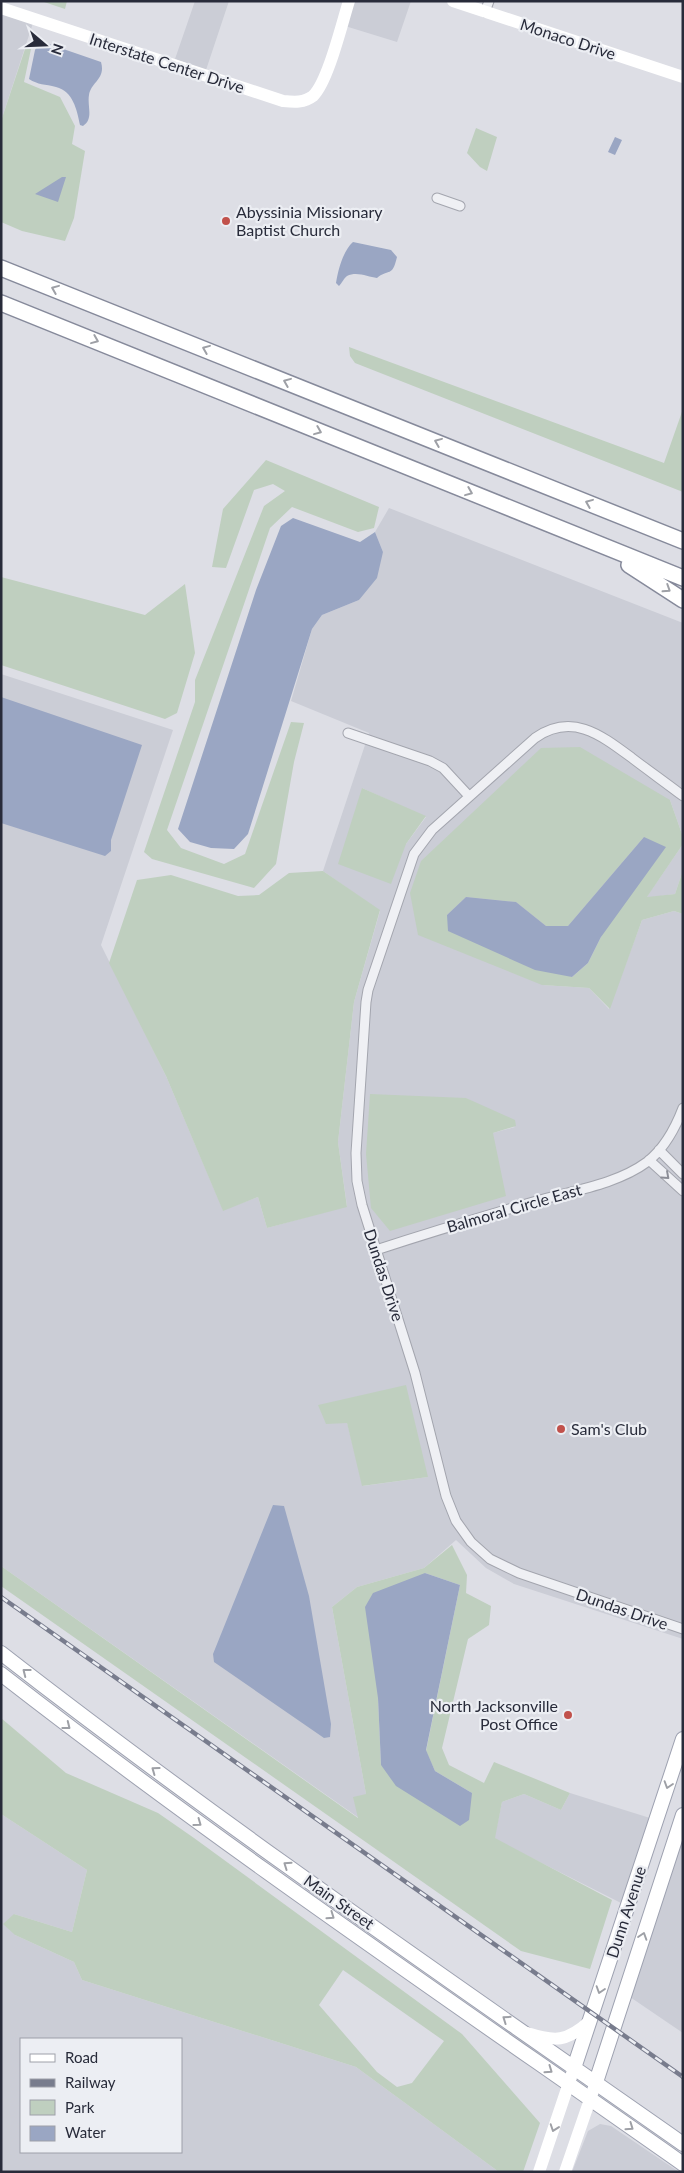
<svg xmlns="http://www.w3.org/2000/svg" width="684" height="2173" viewBox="0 0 684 2173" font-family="Lato,sans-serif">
  <rect width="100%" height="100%" fill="#dddee5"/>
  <path fill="#cbcdd6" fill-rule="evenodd" d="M195,1H229L206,70L175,59Z
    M353,1H411L397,42L345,26Z
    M1,12L33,23L1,121Z
    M389,508L683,623V837L670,800L542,985L589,988L609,1009L642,920L674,911L683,914V1639L514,1584L486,1568L456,1540L424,1568L357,1587L332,1607L366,1794L359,1818L1,1566V674L173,730L101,945L166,1076L223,1210L258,1197L267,1228L347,1206L338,1142L354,1002L380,911L323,871L369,733L291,701L312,629L322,615L359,600L383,552L375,532ZM362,788L426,817L406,844ZM466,1098L515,1127L493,1133ZM347,1422L428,1477L363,1486Z
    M683,844V870L675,894L646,898Z
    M570,1793L650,1818L621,1903L494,1839L502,1802L524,1794L561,1810Z
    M1,1814L87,1870L72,1932L14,1914L15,1935L74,1962L82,1980L356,2067L499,2172H1ZM21,2039H181V2152H21Z
    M683,1837V2033L630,1997Z
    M600,2124L611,2126L679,2172H572L588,2131Z"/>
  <path fill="#bfcfbf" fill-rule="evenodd" d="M41,1H67L65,9Z
    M26,46L31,49L24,82L60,97L75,126L72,144L85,151L74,218L65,241L22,231L1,222V121Z
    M476,128L497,137L487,171L480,167L467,153Z
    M349,347L664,463L683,409V492L355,363L350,356Z
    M266,460L379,507L374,528L358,532L292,507L270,528L167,830L181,848L224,864L245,854L291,722L304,723L294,762L276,864L254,888L152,859L144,852L195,702V680L264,506L285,491L273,484L254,490L226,568L212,567L223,509Z
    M1,577L145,615L185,584L195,653L177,713L165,719L1,665Z
    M580,747L670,800L683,837V844L647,897L675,894L683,870V914L674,911L642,920L610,1009L589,988L542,985L418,935L410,893L421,861L541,748ZM644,837L601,937L588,963L572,977L447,915L466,897L516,902L546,926H568Z
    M362,788L426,816L406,844L391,884L338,864Z
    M323,871L380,910L354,1002L338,1142L347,1207L267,1228L258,1197L223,1211L166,1076L109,963L137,880L171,875L238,896L259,895L289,873Z
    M370,1094L466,1098L515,1120L516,1126L493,1133L506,1196L390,1231L371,1208L366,1154Z
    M406,1385L428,1477L362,1486L347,1423L326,1424L318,1405Z
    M452,1545L467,1575L466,1593L491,1606L489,1625L468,1639L442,1748L449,1765L484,1783L494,1762L570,1793L561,1810L524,1794L502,1802L495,1838L612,1900L590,1969L521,1951L1,1586V1566L358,1818L353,1797L366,1794L332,1607L357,1587L424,1568ZM425,1573L460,1585L426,1751L435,1771L472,1793L381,1765L378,1698Z
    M1,1718L66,1773L158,1813L194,1838L462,2034L540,2123L523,2172H499L356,2067L82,1980L74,1962L15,1935L3,1924L14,1914L72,1932L87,1870L1,1814ZM343,1970L444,2041L412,2083L397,2087L377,2072L319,2005Z"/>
  <path fill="#9aa6c3" d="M43,42L101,62C106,79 91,82 89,95C87,106 94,119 83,126L80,125C77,110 73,91 56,87C45,84 38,85 29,79L35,50L38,44Z
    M615,137L622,140L615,155L608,152Z
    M62,177H66L58,202L35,194Z
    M353,242L391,250L397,257C392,278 389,268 377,278C368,277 357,271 347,276C344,278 342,283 339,286L336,283C338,270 343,251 353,242Z
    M293,518L360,542L375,532L383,552L377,578L359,600L322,615L312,629L248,834L234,849L211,848L190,842L178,829L256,590L281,526Z
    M1,697L142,745L111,840V851L105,856L1,823Z
    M644,837L666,847L601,937L588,963L572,977L535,970L448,931L447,915L466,897L516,902L546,926H568Z
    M273,1505L284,1506L309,1596L331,1724L330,1737L324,1738L214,1662L213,1654Z
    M425,1573L460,1585L426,1750L435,1771L472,1793L469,1820L460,1826L396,1786L381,1765L378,1698L365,1607L373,1593Z"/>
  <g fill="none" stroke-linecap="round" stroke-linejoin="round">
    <g stroke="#a3a5ae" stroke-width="11">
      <path id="street" d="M485,12L489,1
        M437,198L460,206
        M348,733L430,761L443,768L468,795
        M683,796C666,783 649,771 632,758C601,735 572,712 535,738L432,830L414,854L368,990L366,1002L356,1153L357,1181L362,1205L415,1373L446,1496L456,1521L471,1542L490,1559L519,1573L683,1629
        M659,1150L683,1174
        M649,1160L683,1191
        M376,1250C428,1233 481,1217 533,1202C570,1191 616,1185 647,1162C665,1148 675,1129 683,1108"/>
    </g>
    <g stroke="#9da1b0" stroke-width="16">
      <path id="primary" d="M1,1653C222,1825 453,1983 683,2144
        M1,1674C222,1846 454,2003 683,2164
        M574,2068L683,1739
        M596,2082L683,1815"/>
    </g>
    <g stroke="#868a9b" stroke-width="18">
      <path id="highway" d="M1,268L683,541
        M1,303L683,578
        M629,565L683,600"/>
    </g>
    <use href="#street" stroke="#eff0f4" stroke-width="9"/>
    <path stroke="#fff" stroke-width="12" d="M453,1L683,77
      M1,8L283,101C294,102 304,103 313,96C328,82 342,23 349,1
      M527,2033C555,2042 567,2042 590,2021
      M539,2172L574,2068
      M565,2172L596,2082"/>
    <use href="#primary" stroke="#fff" stroke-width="14"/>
    <use href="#highway" stroke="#fff" stroke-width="15"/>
    <g stroke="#787c8d" stroke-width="4.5">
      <path id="rail" d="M1,1597L683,2077"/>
    </g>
    <use href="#rail" stroke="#eceef3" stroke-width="2.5" stroke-dasharray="8" stroke-linecap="butt"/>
  </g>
  <defs><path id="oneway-chevron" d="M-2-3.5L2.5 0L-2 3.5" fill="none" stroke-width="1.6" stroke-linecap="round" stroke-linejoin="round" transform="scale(1.25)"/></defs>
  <g stroke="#9ea0a6">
    <use href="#oneway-chevron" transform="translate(55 289) rotate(-158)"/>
    <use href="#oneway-chevron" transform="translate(95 340) rotate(22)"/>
    <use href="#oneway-chevron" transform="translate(206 349) rotate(-158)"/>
    <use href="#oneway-chevron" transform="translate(287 382) rotate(-158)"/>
    <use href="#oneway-chevron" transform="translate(318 431) rotate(22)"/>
    <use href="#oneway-chevron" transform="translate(438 442) rotate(-158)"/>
    <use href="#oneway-chevron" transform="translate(469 492) rotate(22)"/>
    <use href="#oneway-chevron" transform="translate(589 503) rotate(-158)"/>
    <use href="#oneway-chevron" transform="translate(667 589) rotate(33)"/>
    <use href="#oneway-chevron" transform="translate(26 1672) rotate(-142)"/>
    <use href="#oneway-chevron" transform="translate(67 1726) rotate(38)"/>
    <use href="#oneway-chevron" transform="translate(155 1770) rotate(-144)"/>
    <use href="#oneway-chevron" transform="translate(668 1785) rotate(108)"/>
    <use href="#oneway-chevron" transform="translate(198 1823) rotate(36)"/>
    <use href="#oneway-chevron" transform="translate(287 1865) rotate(-145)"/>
    <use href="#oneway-chevron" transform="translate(331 1916) rotate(35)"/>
    <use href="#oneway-chevron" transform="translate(643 1936) rotate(-72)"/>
    <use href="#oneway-chevron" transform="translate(600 1990) rotate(108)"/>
    <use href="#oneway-chevron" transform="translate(506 2019) rotate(-145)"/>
    <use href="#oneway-chevron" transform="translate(549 2070) rotate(35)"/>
    <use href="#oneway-chevron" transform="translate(630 2127) rotate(35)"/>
    <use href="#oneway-chevron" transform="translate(554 2128) rotate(109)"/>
  </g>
  <use stroke="#8c8e97" href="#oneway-chevron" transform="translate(666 1176) rotate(42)"/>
  <g fill="#c1514b" stroke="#eceef3" stroke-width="2">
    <circle cx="226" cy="221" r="5"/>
    <circle cx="561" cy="1429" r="5"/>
    <circle cx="568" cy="1715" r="5"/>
  </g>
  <g text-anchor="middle" stroke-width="4.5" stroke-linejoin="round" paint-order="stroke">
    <g font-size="16" fill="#282b3a" stroke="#eceef3">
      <text transform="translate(568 39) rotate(18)" y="6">Monaco Drive</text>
      <text transform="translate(167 63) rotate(18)" y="6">Interstate Center Drive</text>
      <text transform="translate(514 1208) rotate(-16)" y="6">Balmoral Circle East</text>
      <text transform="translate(384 1275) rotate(72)" y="6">Dundas Drive</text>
      <text transform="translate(622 1609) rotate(19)" y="6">Dundas Drive</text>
      <text transform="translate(339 1902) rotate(35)" y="6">Main Street</text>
      <text transform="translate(626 1912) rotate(-72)" y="6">Dunn Avenue</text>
    </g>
    <g font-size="16" fill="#282b3a" stroke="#eceef3" text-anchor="start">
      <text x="236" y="218">Abyssinia Missionary<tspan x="236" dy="18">Baptist Church</tspan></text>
      <text x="571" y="1435">Sam's Club</text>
      <text x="558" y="1712" text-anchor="end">North Jacksonville<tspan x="558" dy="18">Post Office</tspan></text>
    </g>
  </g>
  <rect width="684" height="2173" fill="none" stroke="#282b3a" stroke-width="5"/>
  <rect x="20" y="2038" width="162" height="115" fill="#eceef3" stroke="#9ea0a9"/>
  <rect x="30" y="2054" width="25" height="8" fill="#ffffff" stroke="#9ea0a9"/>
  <text x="65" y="2063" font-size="15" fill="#282b3a">Road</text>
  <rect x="30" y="2079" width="25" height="8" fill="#787c8d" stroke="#9ea0a9"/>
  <text x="65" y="2088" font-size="15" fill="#282b3a">Railway</text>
  <rect x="30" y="2100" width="25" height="15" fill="#bfcfbf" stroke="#9ea0a9"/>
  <text x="65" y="2113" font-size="15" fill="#282b3a">Park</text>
  <rect x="30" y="2126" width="25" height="15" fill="#9aa6c3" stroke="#9ea0a9"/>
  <text x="65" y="2138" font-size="15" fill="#282b3a">Water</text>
  <g transform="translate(45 45) rotate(109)" stroke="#eceef3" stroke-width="4" paint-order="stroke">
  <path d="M0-4L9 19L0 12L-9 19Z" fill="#282b3a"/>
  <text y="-8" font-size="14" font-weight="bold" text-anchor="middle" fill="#282b3a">N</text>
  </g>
</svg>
